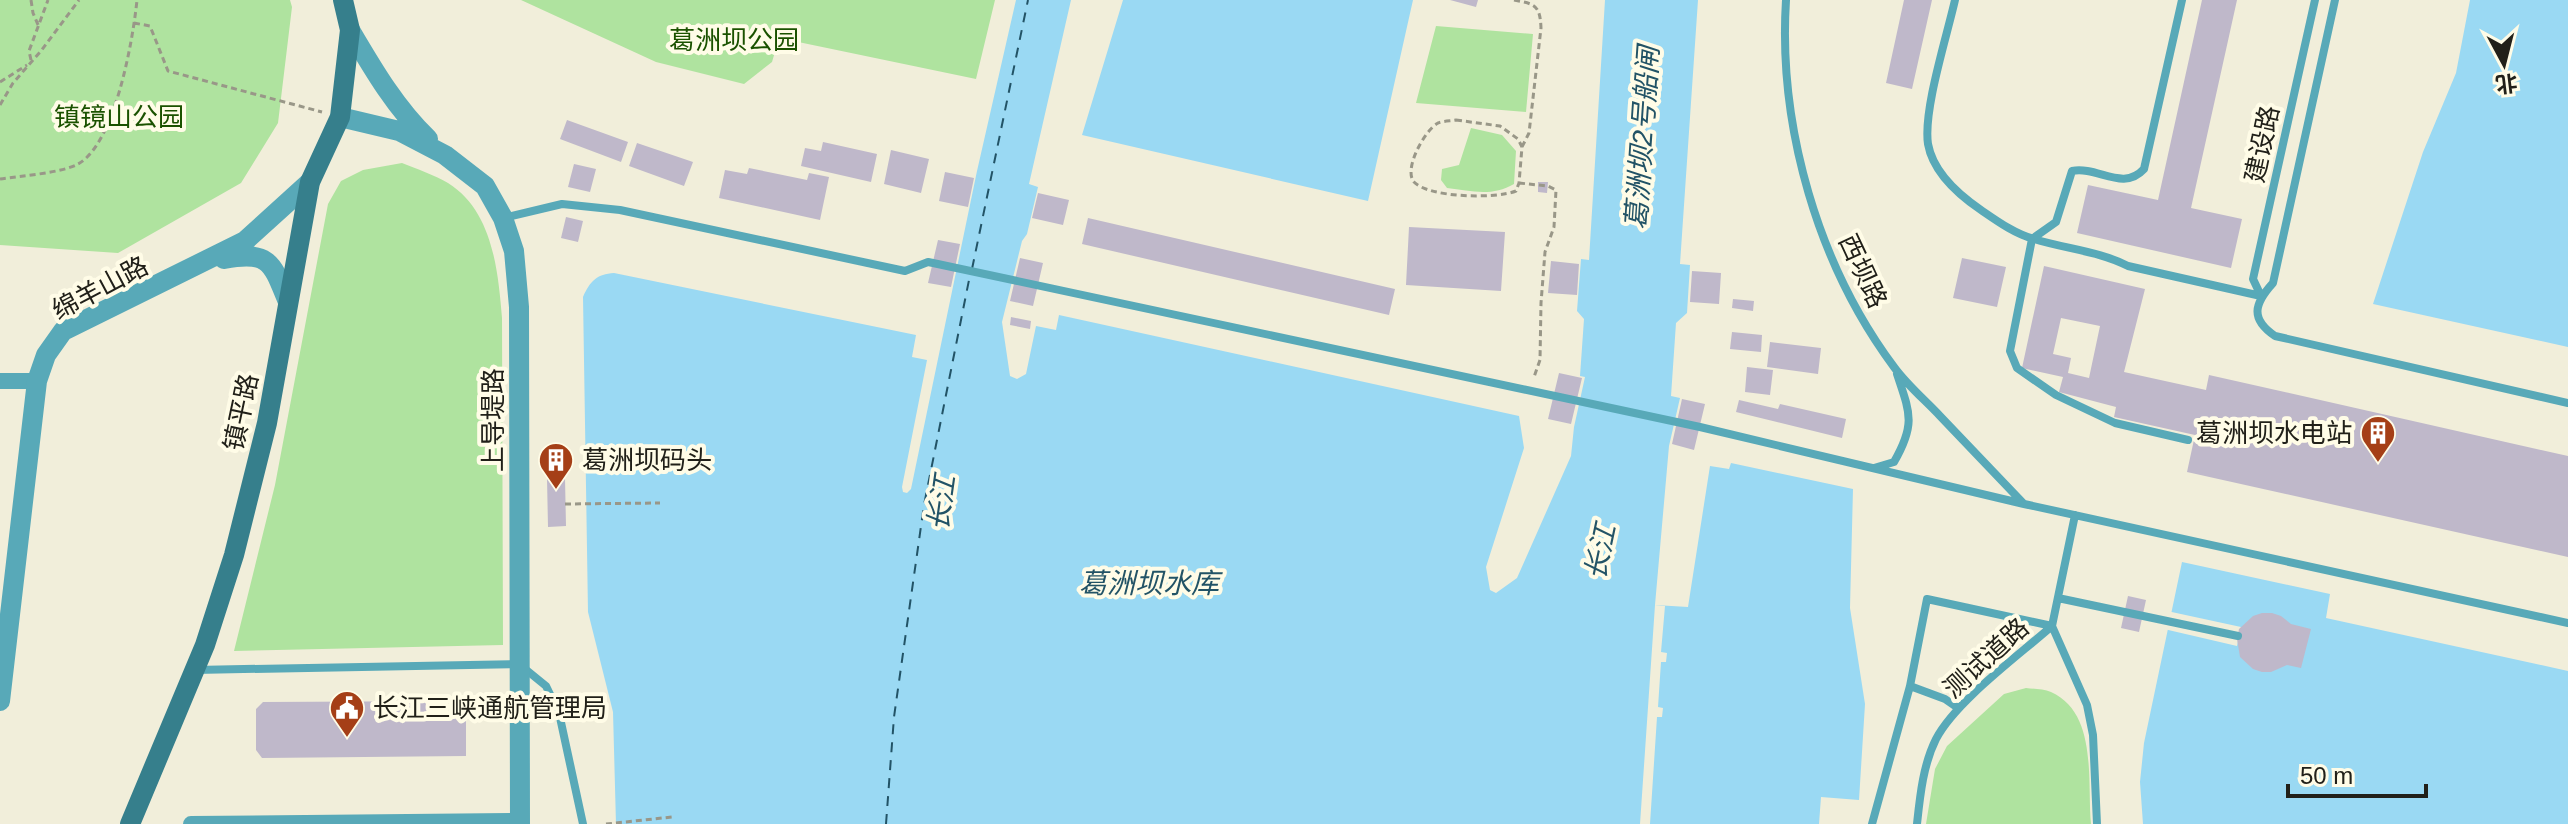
<svg xmlns="http://www.w3.org/2000/svg" width="2568" height="824" viewBox="0 0 2568 824" font-family="Helvetica,'Noto Sans SC',sans-serif">
  <rect width="100%" height="100%" fill="#f1eeda"/>
  <path fill="#afe39f" d="M0,0H290L292,7L278,123L241,183L118,253L0,245Z
    M521,0H995L976,79L779,38L772,62L744,84L656,62Z
    M1436,26L1533,34L1526,112L1416,103Z
    M1471,128L1502,135L1516,151L1514,184C1492,197 1471,191 1447,188L1441,180L1442,169L1459,165Z
    M402,163C417,169 434,175 448,183C493,211 498,271 502,318L503,645L234,651L275,485L328,204L341,181L363,170Z
    M2026,688C2034,689 2044,689 2051,692C2098,713 2087,782 2091,824H1926L1935,769L1947,746L2004,694Z"/>
  <path fill="#9ad9f3" d="M1016,0H1071L1029,184L1038,187L1027,234L1022,241L1002,322L1010,376L1017,379L1026,374L1036,326L1056,330L1059,315L1519,416L1524,448L1486,567L1490,590L1496,593L1517,578L1571,456L1574,427L1585,377L1580,376L1584,319L1577,311L1581,259L1589,260L1605,0H1698L1680,264L1690,265L1687,313L1676,323L1671,396L1680,398L1669,446L1655,605L1688,607L1710,466L1729,469L1731,463L1853,489L1850,608L1865,704L1859,800L1821,797L1819,824H616L613,712L588,612L583,297C590,281 597,274 614,273L916,335L912,357L927,360L902,487L903,492L907,493L911,489L977,171Z
    M1123,0H1413L1368,201L1082,135Z
    M2470,0H2568V347L2373,304L2423,152L2456,73Z
    M2182,562L2330,594L2326,618L2568,671V824H2143L2140,782L2144,743Z"/>
  <path fill="#f1eeda" d="M1655,605L1665,606L1661,652L1667,653L1666,662H1661L1658,707L1663,708L1662,717H1657L1650,824H1640Z
    M2167,611L2241,627L2237,646L2164,629Z"/>
  <g fill="none" stroke-linecap="round" stroke-linejoin="round">
    <path stroke="#225366" stroke-width="2" stroke-dasharray="10 8" stroke-linecap="butt" d="M972,269L1028,0
      M886,824L894,717L924,505L970,275"/>
  </g>
  <path fill="#bfb8ca" fill-rule="evenodd" d="M1450,0H1478L1476,7Z
    M1904,0H1932L1912,89L1886,83Z
    M2202,0H2237L2191,208L2242,219L2231,268L2077,233L2088,185L2158,200Z
    M567,120L628,142L621,162L560,139Z
    M823,142L877,154L871,182L801,166L805,148L821,151Z
    M637,143L693,162L684,186L629,166Z
    M891,150L929,159L921,193L884,184Z
    M574,164L596,169L590,192L568,187Z
    M749,168L807,180L809,173L829,177L820,220L719,198L725,170L747,174Z
    M945,172L974,178L968,207L939,201Z
    M1538,182H1548L1547,193L1538,192Z
    M1038,193L1069,200L1063,225L1032,218Z
    M566,217L583,221L578,242L561,238Z
    M1088,218L1395,289L1389,315L1082,244Z
    M1409,227L1505,232L1501,291L1406,285Z
    M938,240L960,244L951,287L928,283Z
    M1020,258L1043,263L1033,306L1010,301Z
    M1962,258L2006,267L1997,307L1953,298Z
    M1551,261L1579,264L1577,295L1548,293Z
    M2044,266L2145,289L2124,372L2206,390L2209,375L2568,456V557L2187,472L2195,435L2114,417L2116,407L2059,392L2063,377L2022,368ZM2061,318L2100,326L2089,378L2068,373L2071,358L2053,354Z
    M1692,271L1721,273L1719,304L1690,302Z
    M1733,299L1754,301L1753,311L1732,308Z
    M1011,317L1031,321L1030,329L1010,325Z
    M1732,332L1762,335L1761,352L1730,349Z
    M1770,342L1821,348L1818,374L1767,367Z
    M1747,367L1773,370L1770,395L1745,392Z
    M1559,373L1582,378L1571,424L1548,419Z
    M1682,399L1705,404L1694,450L1672,444Z
    M1739,400L1778,409L1780,404L1846,419L1842,438L1736,412Z
    M547,478H565L566,526L548,527Z
    M2128,596L2146,600L2139,632L2121,628Z
    M2262,613H2272L2281,616L2291,624L2311,629L2301,668L2287,665L2271,672H2262L2253,669L2240,657L2237,639L2239,629L2253,616Z
    M466,701V756L262,758L256,750V709L263,702Z"/>
  <g fill="none" stroke-linecap="round" stroke-linejoin="round">
    <path stroke="#999788" stroke-width="3" stroke-dasharray="6 4" stroke-linecap="butt" d="M31,0L33,13L39,27
      M1514,0C1535,4 1540,5 1541,28L1529,133L1522,147
      M134,23L150,26L168,71L322,112
      M31,60L29,51L48,0
      M0,82L27,65
      M0,105L13,83L41,51L79,0
      M1456,120L1500,126L1518,139L1522,147L1519,183L1516,191C1496,199 1429,198 1414,182C1403,169 1425,130 1438,123C1443,121 1450,121 1456,120Z
      M0,179C20,176 62,173 78,164C115,144 133,40 137,0
      M1519,183L1548,186L1556,190L1554,227L1545,252L1541,303L1540,360L1534,377
      M565,504L660,503
      M606,824L672,817"/>
    <path stroke="#58a9b8" stroke-width="8" d="M1786,0C1778,127 1818,265 1894,367C1907,385 1925,400 1940,416C1968,445 1996,475 2024,504
      M1955,0C1947,36 1923,110 1928,144C1933,172 1959,195 1981,210C1997,221 2015,234 2034,239C2066,249 2099,251 2128,266L2261,296
      M2182,0L2144,169C2123,192 2098,166 2072,171L2056,222L2032,239L2010,351L2017,368L2056,395L2115,423L2188,440
      M2335,0L2273,283C2254,304 2250,319 2275,336L2568,403
      M503,218L562,204L620,210L905,271L928,262L933,263L1700,427L2024,504L2568,623
      M2261,296L2253,279L2315,0
      M1874,468L1894,462C1916,424 1910,413 1897,374
      M2058,598L2238,636
      M195,670L519,664L546,686L559,713L583,824
      M1910,686L1945,699L1958,708
      M1872,824L1910,686L1927,599L2052,626L2075,515
      M1917,824C1920,796 1923,765 1936,739C1956,701 2018,656 2052,626L2087,705L2093,735L2097,824"/>
    <path stroke="#58a9b8" stroke-width="16" d="M0,381H37
      M191,824L520,821"/>
    <path stroke="#58a9b8" stroke-width="20" d="M350,30C373,69 395,107 428,139
      M340,117L399,131L445,155L485,186L503,218L514,251L519,307L520,824
      M224,259C270,250 272,263 288,302
      M0,701L37,381L46,355L63,331L245,241L310,182"/>
    <path stroke="#367f8c" stroke-width="20" d="M130,824L205,645L234,555L267,423L310,182L340,117L350,30L343,0"/>
  </g>
  <defs>
    <g id="building-pin" transform="scale(1.8)"><path d="M0 17L-7.5 6A9.5 9.5 0 1 1 7.5 6Z" fill="#a53f17" stroke="#fffce7"/><path d="M-4-6H4V6H1V3H-1V6H-4ZM-2.5-4.3h1.7v1.8h-1.7ZM.8-4.3h1.7v1.8H.8ZM-2.5-1h1.7V.8h-1.7ZM.8-1h1.7V.8H.8Z" fill="#fff"/></g>
    <g id="civic-pin" transform="scale(1.8)"><path d="M0 17L-7.5 6A9.5 9.5 0 1 1 7.5 6Z" fill="#a53f17" stroke="#fffce7"/><path d="M-.6-6.5H3V-4.5H.6V-3L4-1V1h2V6H-6V1h2V-1L-.6-3ZM-1.2 2.5V6h2.4V2.5Z" fill="#fff"/></g>
  </defs>
  <g fill-rule="evenodd">
    <use href="#building-pin" x="2378" y="433"/>
    <use href="#building-pin" x="556" y="460"/>
    <use href="#civic-pin" x="347" y="708"/>
  </g>
  <g text-anchor="middle" stroke-width="8" stroke-linejoin="round" paint-order="stroke">
    <g font-size="26" fill="#1b5200" stroke="#fffce7">
      <text x="734" y="49">葛洲坝公园</text>
      <text x="119" y="126">镇镜山公园</text>
    </g>
    <g font-size="26" fill="#212019" stroke="#fffce7">
      <text transform="translate(2262 144) rotate(-78)" y="9">建设路</text>
      <text transform="translate(1863 271) rotate(65)" y="9">西坝路</text>
      <text transform="translate(100 288) rotate(-28)" y="9">绵羊山路</text>
      <text transform="translate(241 412) rotate(-78)" y="9">镇平路</text>
      <text transform="translate(493 420) rotate(-90)" y="9">上导堤路</text>
      <text transform="translate(1986 658) rotate(-42)" y="9">测试道路</text>
    </g>
    <g font-size="26" fill="#212019" stroke="#fffce7" text-anchor="start">
      <text x="2352" y="442" text-anchor="end">葛洲坝水电站</text>
      <text x="582" y="469">葛洲坝码头</text>
      <text x="373" y="717">长江三峡通航管理局</text>
    </g>
    <g font-size="28" font-style="italic" fill="#225366" stroke="#fffce7">
      <text transform="translate(1642 138) rotate(-86)" y="10">葛洲坝2号船闸</text>
      <text transform="translate(941 503) rotate(-82)" y="10">长江</text>
      <text transform="translate(1600 552) rotate(-78)" y="10">长江</text>
      <text x="1149" y="593">葛洲坝水库</text>
    </g>
  </g>
  <g transform="translate(2504 64) rotate(173)" stroke="#fffce7" stroke-width="6" paint-order="stroke">
  <path d="M0-6L14 30L0 20L-14 30Z" fill="#212019"/>
  <text y="-12" font-size="22" font-weight="bold" text-anchor="middle" fill="#212019">北</text>
  </g>
  <path d="M2288 784v12h138v-12" fill="none" stroke="#212019" stroke-width="4"/>
  <text x="2300" y="784" font-size="24" fill="#212019" stroke="#fffce7" stroke-width="6" paint-order="stroke">50 m</text>
</svg>
